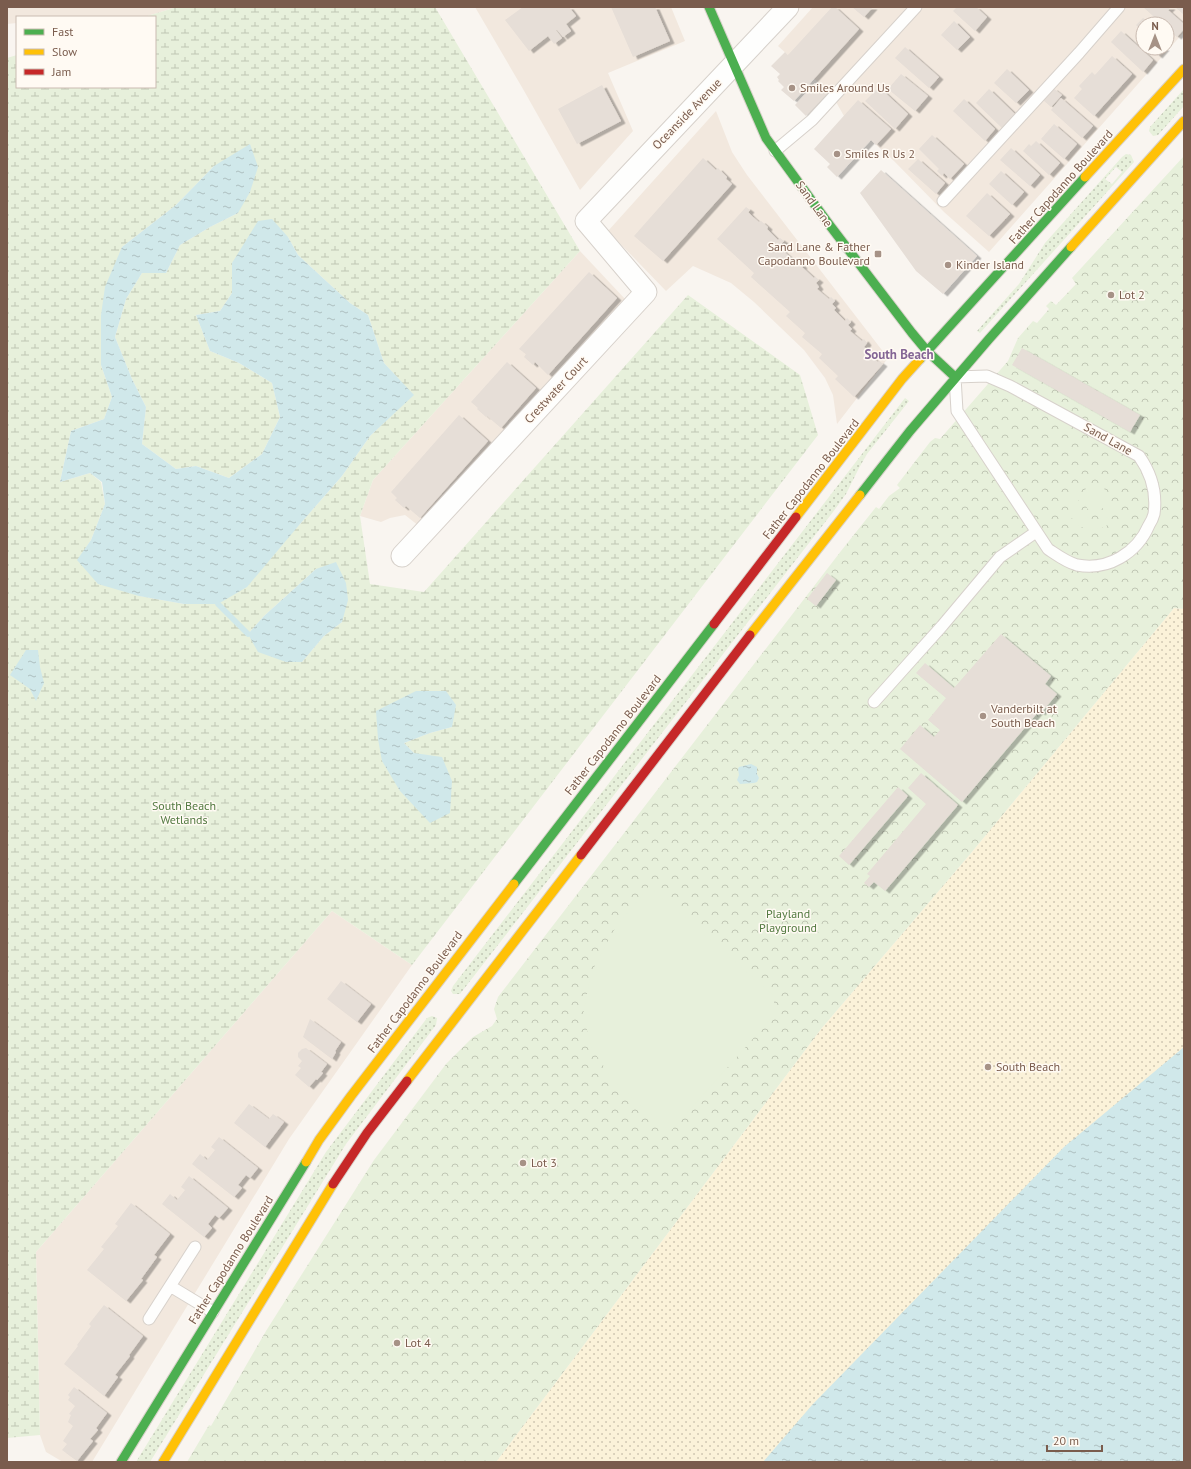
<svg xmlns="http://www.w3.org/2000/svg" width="1191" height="1469" viewBox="0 0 1191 1469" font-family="'PT Sans',sans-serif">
  <defs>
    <pattern id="grass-dots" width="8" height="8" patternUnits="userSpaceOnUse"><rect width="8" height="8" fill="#e7f0db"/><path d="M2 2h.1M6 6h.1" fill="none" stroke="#c0c6b4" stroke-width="1.8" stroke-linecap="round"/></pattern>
    <pattern id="wetland-marsh" width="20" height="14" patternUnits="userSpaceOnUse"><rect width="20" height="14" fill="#e7f0db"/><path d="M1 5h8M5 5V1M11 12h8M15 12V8" fill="none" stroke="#c0c6b4"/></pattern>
    <pattern id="sand-dots" width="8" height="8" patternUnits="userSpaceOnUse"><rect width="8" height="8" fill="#fbf2d9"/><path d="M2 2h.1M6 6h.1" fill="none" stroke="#d0c7b2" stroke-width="1.8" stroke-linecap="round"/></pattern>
    <pattern id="park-crowns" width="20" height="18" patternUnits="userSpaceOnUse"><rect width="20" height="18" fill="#e7f0db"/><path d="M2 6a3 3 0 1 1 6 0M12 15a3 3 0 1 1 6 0" fill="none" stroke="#c0c6b4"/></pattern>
    <pattern id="water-ripples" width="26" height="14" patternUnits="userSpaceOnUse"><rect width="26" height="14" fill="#d0e8ea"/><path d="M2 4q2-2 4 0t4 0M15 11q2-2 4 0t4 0" fill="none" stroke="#aebfc0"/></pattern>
    <filter id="shadow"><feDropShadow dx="4.5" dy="2.5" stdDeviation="0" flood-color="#0004"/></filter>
  </defs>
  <rect width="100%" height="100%" fill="#f9f5f0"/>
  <path fill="#f2e8de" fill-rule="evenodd" d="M7,7H177L144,17H17V23L7,24Z
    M475,7H671L685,41L608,73L633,131L580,190L523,89Z
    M813,7H1184V32L989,252L944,212L894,161L844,116L832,95L778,46ZM1143,24H1167V48H1143Z
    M716,111L732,152L747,175L888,358L837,424L833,395L825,378L804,350L754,302L731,283L693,266L666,291L608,231Z
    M580,251L625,299L419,526L405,515L390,518L381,522L360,516L373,480Z
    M332,911L412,965L289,1139L92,1462H63L46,1452L40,1435L36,1252Z"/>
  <path fill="url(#grass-dots)" fill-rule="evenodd" d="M1184,89V106L1158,135L1153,136L1149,131L1150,127Z
    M1126,154L1131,155L1134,162L980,333L977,331L1019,284L1045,243L1122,157ZM1116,167L1122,172L1112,184L1105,179Z
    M905,398L909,401L867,454L859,468L846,494L833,512L460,994H453L451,991L453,986Z
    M432,1016L437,1018L436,1025L346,1144L150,1462H136L326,1152L427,1018Z"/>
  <path fill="url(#wetland-marsh)" fill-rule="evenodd" d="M177,7H435L580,251L373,480L360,516L370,584L424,592L688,295L800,375L818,435L412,965L332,911L36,1252L40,1435L7,1438V58L17,55V87H155V17H144ZM214,166L238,213L210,227L180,245L166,273H142L126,299L115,337L132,379L146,407L142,444L176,469L196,466L229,478L262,454L280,417L272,383L239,363L210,351L196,315L220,311L232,293V263L288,237L298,255L350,303L368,315L384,363L413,395L370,436L342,476L300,524L218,604H184L140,596L78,560L91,540L105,504L101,482L90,473L60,482L71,431L104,419L112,397L101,365V315L122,247L176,205ZM316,569L342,622L324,636L302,662H286L248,634L264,616ZM376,711L452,727L430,733L404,743L414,753L430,823Z"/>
  <path fill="url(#sand-dots)" d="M1174,608L1184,609V1105L822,1462H496L821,1029L971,853Z"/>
  <path fill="url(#park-crowns)" d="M1184,156V609L1174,608L971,853L821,1029L496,1462H187L209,1425L211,1426L266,1331L374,1160L446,1064L473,1037L492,1026L497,1019L494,1009L498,997L841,551L876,507L879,509L889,496L900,488L897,485L930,442L935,438L940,439L1008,361L1018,338L1033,321L1037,323L1049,309L1046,306L1051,301L1056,305L1076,284L1072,278Z"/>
  <path fill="#e7f0db" d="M1094,486C1109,487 1115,499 1108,513L1103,508C1092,518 1080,507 1089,496L1083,491L1089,487Z
    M1073,487L1080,494L1078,501L1077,502V508H1079L1081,513L1080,514L1086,519L1087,517L1092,519V521H1099V519L1105,516L1112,522C1086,543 1056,516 1073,487Z
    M649,886L774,996V1015L670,1132L613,1080L592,1049L583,1015L591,973L614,930Z"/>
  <path fill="url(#water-ripples)" d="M250,144L258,167L250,192L238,213L210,227L180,245L166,273H142L126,299L115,337L132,379L146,407L142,444L176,469L196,466L229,478L262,454L280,417L272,383L239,363L210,351L196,315L220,311L232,293V263L258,221L272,219L288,237L298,255L350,303L368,315L384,363L414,395L370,436L342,476L300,524L247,587L218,604H184L139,596L98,584L77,560L91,540L105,504L102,482L90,473L60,482L71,431L104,419L112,397L101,365V315L105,287L122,247L176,205L214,166Z
    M336,562L346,583L348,600L342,622L324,636L302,662H286L258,652L248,634L264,616L316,569Z
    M26,650H38L40,667L44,683L36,701L30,689L10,675Z
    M416,691H446L456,705L452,727L430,733L404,743L414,753L442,757L452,781L450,813L430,823L400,791L382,761L378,739L376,711Z
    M751,764L757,767V774L759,778L757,782L754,783L740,784L737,780L739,775L738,769L739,767Z
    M1184,1047V1462H763L812,1405L1064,1147Z"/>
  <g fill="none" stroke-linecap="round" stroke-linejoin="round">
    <path stroke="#d0e8ea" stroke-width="5.5" d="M218,604L248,634"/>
  </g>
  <path fill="#e6ded7" filter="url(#shadow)" d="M523,7H569L576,16L566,24L571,31L563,37L557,30H556L562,38L554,44L548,36L529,51L505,20Z
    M611,7H655L670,41L633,57Z
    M832,7H835L859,29L794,101L781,90L784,87L778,81L779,80L777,77L780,74L771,66L785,52L788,55Z
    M852,7H873L864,17Z
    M957,7H976L987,17L975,31L953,11Z
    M1143,7H1171L1168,10L1184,24V29L1177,37L1167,29V24H1162Z
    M1175,7H1184V13L1183,14Z
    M1143,18L1152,24H1143V32L1136,25Z
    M954,21L970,37L957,50L941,35Z
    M1121,31L1153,60L1143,72L1111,42Z
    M905,47L939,77L929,88L895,58Z
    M1149,48H1165L1158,56Z
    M1112,56L1132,74L1094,116L1074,98L1082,89L1079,86L1092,72L1095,75Z
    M1007,69L1029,90L1016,103L994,83Z
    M901,74L928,96L915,111L888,89Z
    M815,83L827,94L806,116L795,105Z
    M602,85L621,121L577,144L558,109Z
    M879,87L908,114L895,129L865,101Z
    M1053,88L1062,95L1051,107L1043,100Z
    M989,89L1016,115L1003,129L976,103Z
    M1061,98L1093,126L1082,138L1051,110Z
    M964,99L995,129L985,141L953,111Z
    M858,100L891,129L876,145L871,140L837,177L827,167L830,164L814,149Z
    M1054,124L1077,144L1064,159L1041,139Z
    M932,135L964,164L950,179L944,173L942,176L937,171L939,169L919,149Z
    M1036,141L1060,163L1049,175L1023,151L1029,144L1031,146Z
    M1011,148L1040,175L1030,186L1000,160Z
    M703,158L716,170L718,168L727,177L726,179L732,184L663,261L634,236Z
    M918,159L945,183L936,194L908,169Z
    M881,170L977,256L943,294L916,271L860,193Z
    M1001,171L1024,192L1012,205L989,184Z
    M987,193L1010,214L989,236L966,216Z
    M746,207L750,210L748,212L753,217L759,222L761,221L768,227L767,229L778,240L780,238L784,241L780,245L784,248L782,250L795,261L796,259L803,266L802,267L814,278L815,277L819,280L816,283L819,287L817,289L829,299L831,297L835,301L832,304L836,308L834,310L845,321L847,318L851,322L848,325L852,329L850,331L862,341L864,339L867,343L864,347L868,350L866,352L878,362L879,361L883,364L854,397L835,379L838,376L819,358L822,354L802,337L805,333L786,316L790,312L751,277L754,273L717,239Z
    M589,272L617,298L548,375L535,362L533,365L524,357L526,354L519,349Z
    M1022,348L1140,415L1130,432L1012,365Z
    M507,362L536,388L501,428L487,416L486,417L477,409L478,408L471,402Z
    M459,415L488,441L420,518L406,506L404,508L395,500L397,498L391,492Z
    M827,573L836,580L816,606L807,599Z
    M1001,634L1051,676L1045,684L1057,694L1041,713L1039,711L962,802L900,749L920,725L934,737L940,730L928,720L946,698L916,673L925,663L954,688Z
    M921,773L958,805L885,891L874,882L869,887L864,883L870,876L867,874L926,804L908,788Z
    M898,787L908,796L849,865L839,856Z
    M341,981L371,1004L357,1022L327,999Z
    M310,1019L341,1042L335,1051L336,1052L332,1059L303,1037Z
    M306,1048L327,1064L321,1072L323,1073L317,1080L316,1079L309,1087L295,1075L301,1068L298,1066L302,1061L298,1057V1053L302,1049Z
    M249,1104L269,1119L273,1114L284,1122L265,1147L234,1123Z
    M219,1137L258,1168L250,1178L246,1175L238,1185L242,1188L234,1197L192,1164L200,1154L207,1160L215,1150L211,1147Z
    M189,1176L228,1208L219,1218L215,1215L208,1224L212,1228L204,1237L162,1204L170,1194L177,1200L185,1190L181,1187Z
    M131,1203L170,1234L154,1255L157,1257L141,1279L143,1280L126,1301L87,1270L104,1249L101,1247L118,1226L115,1224Z
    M104,1305L143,1336L129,1355L130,1356L115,1375L118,1377L104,1396L64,1364L78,1346L77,1345L91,1326L89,1324Z
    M74,1387L107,1413L96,1428L98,1430L90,1439L93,1441L77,1461L62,1450L67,1444L63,1441L73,1426L68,1422L71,1415L69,1414L75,1406L68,1400L70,1397L68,1395Z"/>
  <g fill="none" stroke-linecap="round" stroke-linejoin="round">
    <g stroke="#d7d1cb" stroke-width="13">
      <path id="lane" d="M775,151L812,120L916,7
        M943,201L1079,53L1119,7
        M987,376L1010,386L1139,456C1151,473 1157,493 1154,514C1153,518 1151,522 1149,525C1137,553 1108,571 1077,565C1066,562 1057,555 1048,549L957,411L955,377Z
        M874,702L942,626L1000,557L1036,532
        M170,1286L213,1312
        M149,1319L195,1247"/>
    </g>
    <g stroke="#d7d1cb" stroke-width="23">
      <path id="street" d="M402,556L646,292L586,221L788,7"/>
    </g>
    <g stroke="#d9d2cb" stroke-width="11">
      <path id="fast" d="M709,7L766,138L828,223L912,333L927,351L955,377
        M920,359L1085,177
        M860,495L910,431L989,339L1071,247
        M514,884L714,624
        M121,1462L306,1162"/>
    </g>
    <g stroke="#d9d2cb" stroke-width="11">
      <path id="slow" d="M1085,177L1184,69
        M1071,247L1184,121
        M796,517L902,379L920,359
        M750,635L860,495
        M407,1081L581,855
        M306,1162L319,1140L351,1096L514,884
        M163,1462L333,1184"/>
    </g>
    <g stroke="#d9d2cb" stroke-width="11">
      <path id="jam" d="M714,624L796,517
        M581,855L750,635
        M333,1184L367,1133L407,1081"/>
    </g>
    <use href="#lane" stroke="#fefefd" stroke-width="11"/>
    <use href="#street" stroke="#fefefd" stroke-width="21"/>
    <use href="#fast" stroke="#4caf50" stroke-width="9"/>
    <use href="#slow" stroke="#ffc107" stroke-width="9"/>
    <use href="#jam" stroke="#c62828" stroke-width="9"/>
  </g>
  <g fill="#a69286" stroke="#fffaf3" stroke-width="1.5">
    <circle cx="792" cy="88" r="4"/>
    <circle cx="837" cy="154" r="4"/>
    <rect x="874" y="250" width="8" height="8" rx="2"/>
    <circle cx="948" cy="265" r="4"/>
    <circle cx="1111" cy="295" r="4"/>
    <circle cx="983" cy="716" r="4"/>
    <circle cx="988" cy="1067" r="4"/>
    <circle cx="523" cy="1163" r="4"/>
    <circle cx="397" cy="1343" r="4"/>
  </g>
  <g text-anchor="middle" stroke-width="3" stroke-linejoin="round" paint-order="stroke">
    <g font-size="12" fill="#7a5c4d" stroke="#fffaf3" text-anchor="start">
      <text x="800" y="92">Smiles Around Us</text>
      <text x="845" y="158">Smiles R Us 2</text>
      <text x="870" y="251" text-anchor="end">Sand Lane &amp; Father<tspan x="870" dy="14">Capodanno Boulevard</tspan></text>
      <text x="956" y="269">Kinder Island</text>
      <text x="1119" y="299">Lot 2</text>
      <text x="991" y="713">Vanderbilt at<tspan x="991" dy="14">South Beach</tspan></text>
      <text x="996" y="1071">South Beach</text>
      <text x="531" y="1167">Lot 3</text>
      <text x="405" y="1347">Lot 4</text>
    </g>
    <g font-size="12" fill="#7a5c4d" stroke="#fffaf3">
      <text transform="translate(687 114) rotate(-46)" y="4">Oceanside Avenue</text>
      <text transform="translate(1061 187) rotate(-48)" y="4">Father Capodanno Boulevard</text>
      <text transform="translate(814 204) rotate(54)" y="4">Sand Lane</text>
      <text transform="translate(556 390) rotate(-47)" y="4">Crestwater Court</text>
      <text transform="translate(1108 439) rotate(29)" y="4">Sand Lane</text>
      <text transform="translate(811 479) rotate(-52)" y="4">Father Capodanno Boulevard</text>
      <text transform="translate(613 735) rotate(-52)" y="4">Father Capodanno Boulevard</text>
      <text transform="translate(415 992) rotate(-53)" y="4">Father Capodanno Boulevard</text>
      <text transform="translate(231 1260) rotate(-58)" y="4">Father Capodanno Boulevard</text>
    </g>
    <g font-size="12" fill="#537a41" stroke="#fffaf3">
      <text x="184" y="810">South Beach<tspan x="184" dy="14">Wetlands</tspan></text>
      <text x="788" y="918">Playland<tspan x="788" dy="14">Playground</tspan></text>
    </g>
    <g font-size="13" font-weight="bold" fill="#846695" stroke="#fffaf3">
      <text x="899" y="359">South Beach</text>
    </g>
  </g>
  <rect width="1191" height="1469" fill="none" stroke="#7a5c4d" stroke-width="16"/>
  <rect x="16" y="16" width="140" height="72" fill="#fffaf3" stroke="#cabbb1"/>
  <rect x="24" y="29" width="20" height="6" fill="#4caf50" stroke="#cabbb1"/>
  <text x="52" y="36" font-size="12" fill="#7a5c4d">Fast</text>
  <rect x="24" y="49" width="20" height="6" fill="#ffc107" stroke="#cabbb1"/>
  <text x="52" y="56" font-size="12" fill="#7a5c4d">Slow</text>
  <rect x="24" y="69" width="20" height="6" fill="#c62828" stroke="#cabbb1"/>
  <text x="52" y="76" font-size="12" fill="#7a5c4d">Jam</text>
  <g transform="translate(1155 36)"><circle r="19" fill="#fffaf3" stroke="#cabbb1"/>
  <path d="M0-3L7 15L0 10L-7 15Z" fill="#a69286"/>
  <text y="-6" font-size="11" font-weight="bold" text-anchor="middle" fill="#7a5c4d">N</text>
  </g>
  <path d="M1047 1445v6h55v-6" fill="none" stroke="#7a5c4d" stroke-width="2"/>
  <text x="1053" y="1445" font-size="12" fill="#7a5c4d" stroke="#fffaf3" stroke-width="3" paint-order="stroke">20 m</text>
</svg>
